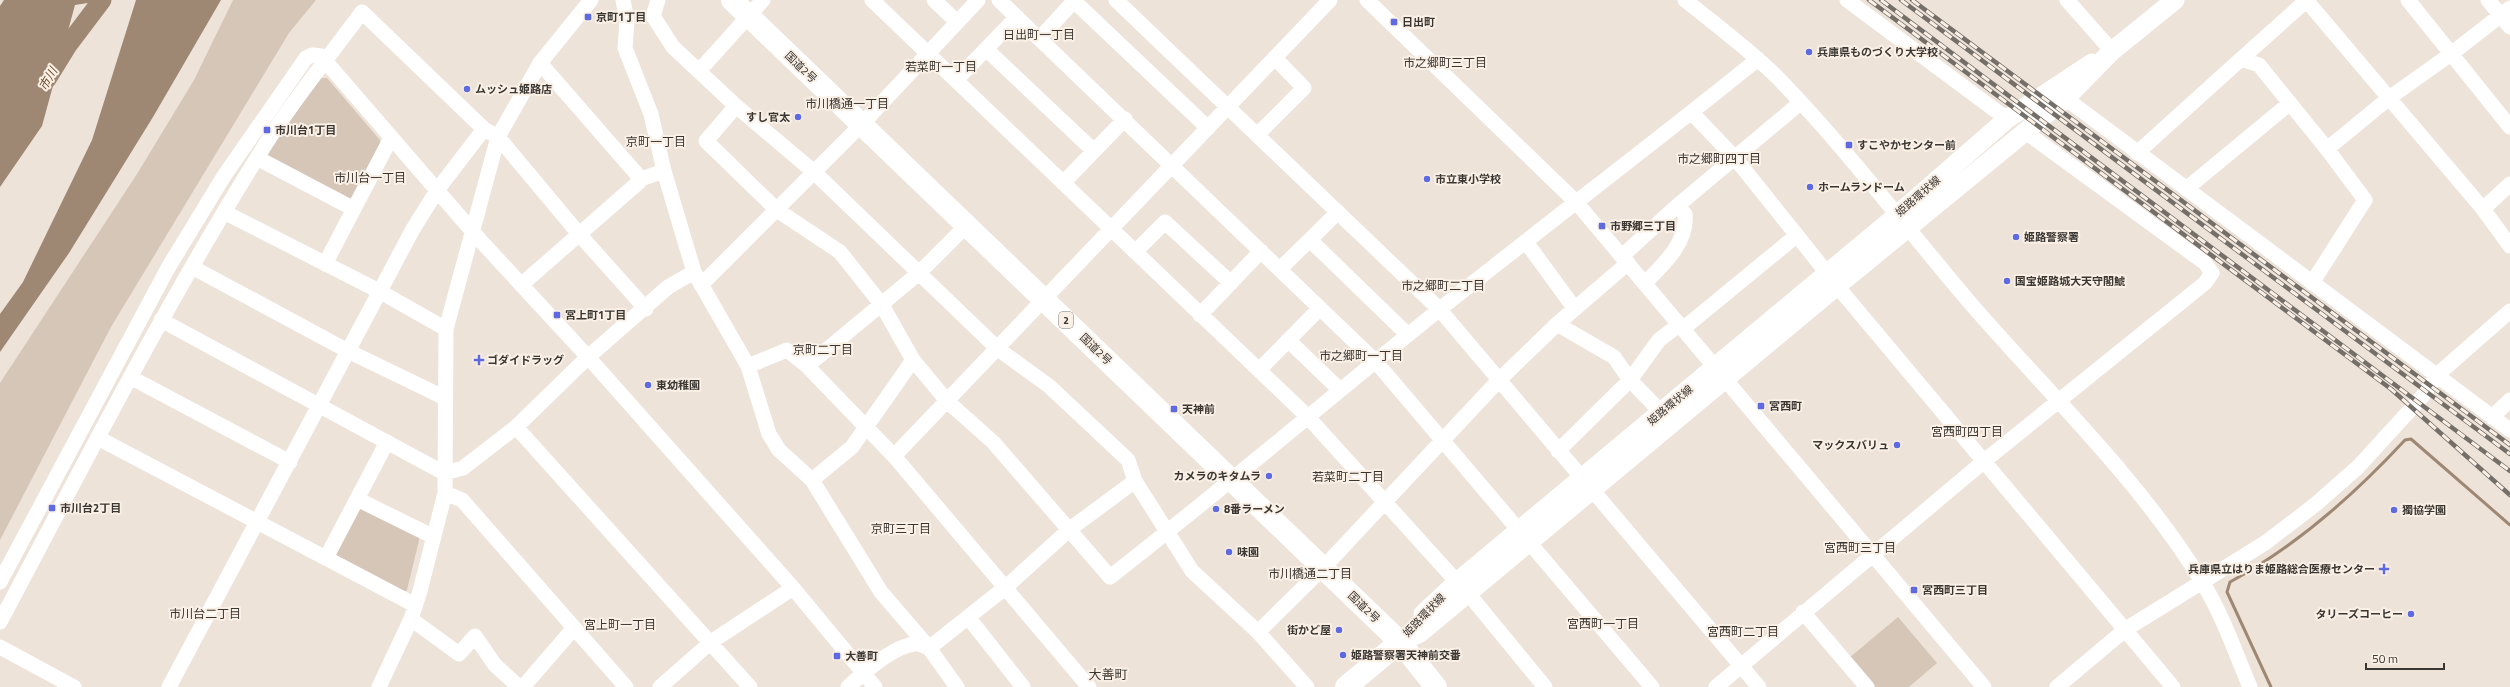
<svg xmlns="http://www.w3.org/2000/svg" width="2510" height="687" viewBox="0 0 2510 687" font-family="'Titillium Web','Noto Sans JP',sans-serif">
  <rect width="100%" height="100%" fill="#ede3d9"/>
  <path fill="#d5c6b8" d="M233,0H316L289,33L111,327L0,540V383L137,174L194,80Z
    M321,78H327L380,140L381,146L353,199L347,200L267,158L268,151Z
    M363,506L420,536L407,590L403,593L337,557L334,551L358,509Z
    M1898,617L1937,663L1909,687H1873L1849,658Z"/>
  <path fill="#9f8873" d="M4,0H107L75,5L42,126L0,187V6Z
    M136,0H221L153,117L69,253L0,352V314L23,282L92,140Z"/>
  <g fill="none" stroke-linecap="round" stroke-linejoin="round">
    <path stroke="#9f8873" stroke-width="3" d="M2271,687L2227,592L2230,582C2297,546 2354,495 2405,440L2411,439L2510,525"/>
    <path stroke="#9f8873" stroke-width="19" d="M47,79L68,45L102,0"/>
    <path stroke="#fff" stroke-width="15" d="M623,0L627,21L625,48L651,114L664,171L694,272L748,366L769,434L779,450L812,480L881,592L929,648L957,687
      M658,0L653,16L673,47L736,106L814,172L998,349L1049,386L1128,460L1135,481L1192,571L1258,632L1307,687
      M872,0L1307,416L1457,582
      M934,0L957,22
      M999,0L1376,362L1652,687
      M1116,0L1440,310L1759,687
      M1367,0L1576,202L1984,687
      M1685,0C1716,25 1750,50 1778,78C1847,149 1907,229 1971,304C2050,395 2138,478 2201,580C2222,613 2235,652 2250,687
      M1847,0L2007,119
      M2067,0L2112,51
      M2306,0L2483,209L2510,246
      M2408,0L2510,127
      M2488,0L2510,27
      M1074,1L1208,128
      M1040,38L1075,0
      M986,49L1094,151
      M2241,59L2307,0
      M540,63L641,179
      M699,71L763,0
      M956,80L1017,17
      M2057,92L2510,430
      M736,106L706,141L777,210L840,252L882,305L913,360L948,402L993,442L1110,577C1222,490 1329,398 1440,309C1545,225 1653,144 1758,59
      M1692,113L1735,158L1827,273
      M1258,134L1304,88L1275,58
      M2137,153L2241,59L2259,65L2327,149
      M257,158L354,209
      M1063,183L1125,119
      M2186,189L2290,103
      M2483,209L2510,184
      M224,212L379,291L446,329
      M1310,240L1408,335
      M1526,242L1575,309
      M1135,252L1165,222L1231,283
      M1622,256L1677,206L1800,103
      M325,264L391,138
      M192,267L348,351L445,398
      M1280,269L1338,212
      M1645,283C1664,264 1688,242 1685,214L1677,206
      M2312,283L2365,200L2327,149L2389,98L2451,54L2510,8
      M521,285L639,182L641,179L664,171
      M701,285L861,125L978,0
      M1837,286L2173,687
      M1200,315L1261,251
      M161,320L444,473L463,468L516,427L588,357L668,287L694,272
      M1557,324L1614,357L1630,380L1661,412
      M1684,328L1796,236
      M1288,340L1340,390
      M748,366L787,350L807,366L894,456L1089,687
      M807,366L919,273L967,225
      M1259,370L1320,308
      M130,377L290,462
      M2492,417L2510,400
      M516,427L750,687
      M98,438L415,605
      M1558,451L1630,380L1659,340L1680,324
      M894,456L1330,0
      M812,480L852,447L913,360
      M445,493L462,500L626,687
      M357,499L434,537
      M326,558L387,442
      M0,582L168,268L224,176L306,58L312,55L321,56L480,240L588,357L793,588L875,687
      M1467,592L1545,687
      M1803,612L1867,687
      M968,617L1023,687
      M411,619L459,654L475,636L495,665L519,687
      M0,622C84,464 165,305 260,153C290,104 328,58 362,12L484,129L498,137L579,234L646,309
      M1258,632L1323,568L1499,380L1557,324L1628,263
      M0,647L74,687
      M929,648L1006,587L1070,529L1135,481
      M169,687L413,229L438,189L484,129
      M379,687L411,619L420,591L445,493L446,329L498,137L540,63L591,0
      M523,687L574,628
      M660,687L711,642L793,588
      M848,687C863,673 892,647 914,644C918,643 924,646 929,648
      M1716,687L1983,462L2205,283L2212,273L2205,263L2024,131
      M2057,687L2126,629L2265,543L2316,504L2358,467L2422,397L2437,375L2510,311"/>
    <path stroke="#fff" stroke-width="19" d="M1423,614L1457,582L1896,216L2007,119L2092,63
      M1400,642L1420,633L1837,286L2065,99L2112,51L2175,0"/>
    <path stroke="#fff" stroke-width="22" d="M732,0L1400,642L1436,687
      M1346,687L1400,642"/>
    <g stroke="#756f69" stroke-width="4.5">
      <path id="rail" d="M1869,0L2391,389L2510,495
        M1881,0L2510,471
        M1901,0L2510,454
        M1912,0L2510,445"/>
    </g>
    <use href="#rail" stroke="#faf0e6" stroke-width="3" stroke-dasharray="9" stroke-linecap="butt"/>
  </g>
  <g fill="#5d6ae1" stroke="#faf0e6" stroke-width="1.5">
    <rect x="584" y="13" width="8" height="8" rx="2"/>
    <rect x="1390" y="18" width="8" height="8" rx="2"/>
    <circle cx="1809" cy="52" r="4"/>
    <circle cx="467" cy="89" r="4"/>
    <circle cx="798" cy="117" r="4"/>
    <rect x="263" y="126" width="8" height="8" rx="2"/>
    <rect x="1845" y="141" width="8" height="8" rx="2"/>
    <circle cx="1427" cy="179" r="4"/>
    <circle cx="1810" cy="187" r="4"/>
    <rect x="1598" y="222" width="8" height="8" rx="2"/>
    <circle cx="2016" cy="237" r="4"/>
    <circle cx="2007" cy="281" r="4"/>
    <rect x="553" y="311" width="8" height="8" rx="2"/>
    <path d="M477 354h4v4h4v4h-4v4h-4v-4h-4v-4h4z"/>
    <circle cx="648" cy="385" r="4"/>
    <rect x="1757" y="402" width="8" height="8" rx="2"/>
    <rect x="1170" y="405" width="8" height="8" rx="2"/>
    <circle cx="1897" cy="445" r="4"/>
    <circle cx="1269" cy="476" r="4"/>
    <rect x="48" y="504" width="8" height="8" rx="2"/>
    <circle cx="1216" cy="509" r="4"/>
    <circle cx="2394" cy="510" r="4"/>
    <circle cx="1229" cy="552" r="4"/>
    <path d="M2382 563h4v4h4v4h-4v4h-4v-4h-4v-4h4z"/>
    <rect x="1910" y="586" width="8" height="8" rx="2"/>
    <circle cx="2411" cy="614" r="4"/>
    <circle cx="1339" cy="630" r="4"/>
    <circle cx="1343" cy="655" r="4"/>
    <rect x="833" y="652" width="8" height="8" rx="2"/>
  </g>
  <g text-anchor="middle" stroke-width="4" stroke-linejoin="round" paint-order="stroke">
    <rect fill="#faf0e6" stroke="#746e68" stroke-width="1" x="1059" y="312" width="14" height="16" rx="3"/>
    <g font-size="10" font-weight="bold" fill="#3a3632">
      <text x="1066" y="324">2</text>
    </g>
    <g font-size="11" font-weight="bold" fill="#3a3632" stroke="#faf0e6" text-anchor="start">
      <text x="596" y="21">京町1丁目</text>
      <text x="1402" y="26">日出町</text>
      <text x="1817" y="56">兵庫県ものづくり大学校</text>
      <text x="475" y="93">ムッシュ姫路店</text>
      <text x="790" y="121" text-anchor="end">すし官太</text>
      <text x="275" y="134">市川台1丁目</text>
      <text x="1857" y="149">すこやかセンター前</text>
      <text x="1435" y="183">市立東小学校</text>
      <text x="1818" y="191">ホームランドーム</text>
      <text x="1610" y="230">市野郷三丁目</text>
      <text x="2024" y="241">姫路警察署</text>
      <text x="2015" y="285">国宝姫路城大天守閣鯱</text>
      <text x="565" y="319">宮上町1丁目</text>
      <text x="487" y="364">ゴダイドラッグ</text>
      <text x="656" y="389">東幼稚園</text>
      <text x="1769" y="410">宮西町</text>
      <text x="1182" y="413">天神前</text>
      <text x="1889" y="449" text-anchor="end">マックスバリュ</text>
      <text x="1261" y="480" text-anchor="end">カメラのキタムラ</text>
      <text x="60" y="512">市川台2丁目</text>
      <text x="1224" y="513">8番ラーメン</text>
      <text x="2402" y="514">獨協学園</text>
      <text x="1237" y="556">味園</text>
      <text x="2375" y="573" text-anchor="end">兵庫県立はりま姫路総合医療センター</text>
      <text x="1922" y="594">宮西町三丁目</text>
      <text x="2403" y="618" text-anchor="end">タリーズコーヒー</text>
      <text x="1331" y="634" text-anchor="end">街かど屋</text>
      <text x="1351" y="659">姫路警察署天神前交番</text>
      <text x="845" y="660">大善町</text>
    </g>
    <g font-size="11" fill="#3a3632" stroke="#faf0e6">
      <text transform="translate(801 67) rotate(44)" y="4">国道2号</text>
      <text transform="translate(1918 196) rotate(-41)" y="4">姫路環状線</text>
      <text transform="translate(1096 349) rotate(44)" y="4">国道2号</text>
      <text transform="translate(1670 405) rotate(-40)" y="4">姫路環状線</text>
      <text transform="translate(1364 607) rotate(44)" y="4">国道2号</text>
      <text transform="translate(1424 615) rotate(-46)" y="4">姫路環状線</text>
    </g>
    <g font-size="12" fill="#3a3632" stroke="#faf0e6">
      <text x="1039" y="39">日出町一丁目</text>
      <text x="1445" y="67">市之郷町三丁目</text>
      <text x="941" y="71">若菜町一丁目</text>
      <text x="847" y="108">市川橋通一丁目</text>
      <text x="656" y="146">京町一丁目</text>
      <text x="1719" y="163">市之郷町四丁目</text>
      <text x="370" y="182">市川台一丁目</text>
      <text x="1443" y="290">市之郷町二丁目</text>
      <text x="823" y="354">京町二丁目</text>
      <text x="1361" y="360">市之郷町一丁目</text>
      <text x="1967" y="436">宮西町四丁目</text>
      <text x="1348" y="481">若菜町二丁目</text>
      <text x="901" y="533">京町三丁目</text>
      <text x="1860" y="552">宮西町三丁目</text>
      <text x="1310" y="578">市川橋通二丁目</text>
      <text x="205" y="618">市川台二丁目</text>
      <text x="1603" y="628">宮西町一丁目</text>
      <text x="620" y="629">宮上町一丁目</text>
      <text x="1743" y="636">宮西町二丁目</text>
    </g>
    <g font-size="12" font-style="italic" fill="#6e4a25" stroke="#faf0e6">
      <text transform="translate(48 79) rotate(-60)" y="4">市川</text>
    </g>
    <g font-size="13" fill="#3a3632" stroke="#faf0e6">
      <text x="1108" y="679">大善町</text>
    </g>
  </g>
  <path d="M2366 663v6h78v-6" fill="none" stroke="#3a3632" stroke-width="2"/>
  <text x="2372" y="663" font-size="12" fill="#3a3632" stroke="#faf0e6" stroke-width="3" paint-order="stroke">50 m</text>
</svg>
